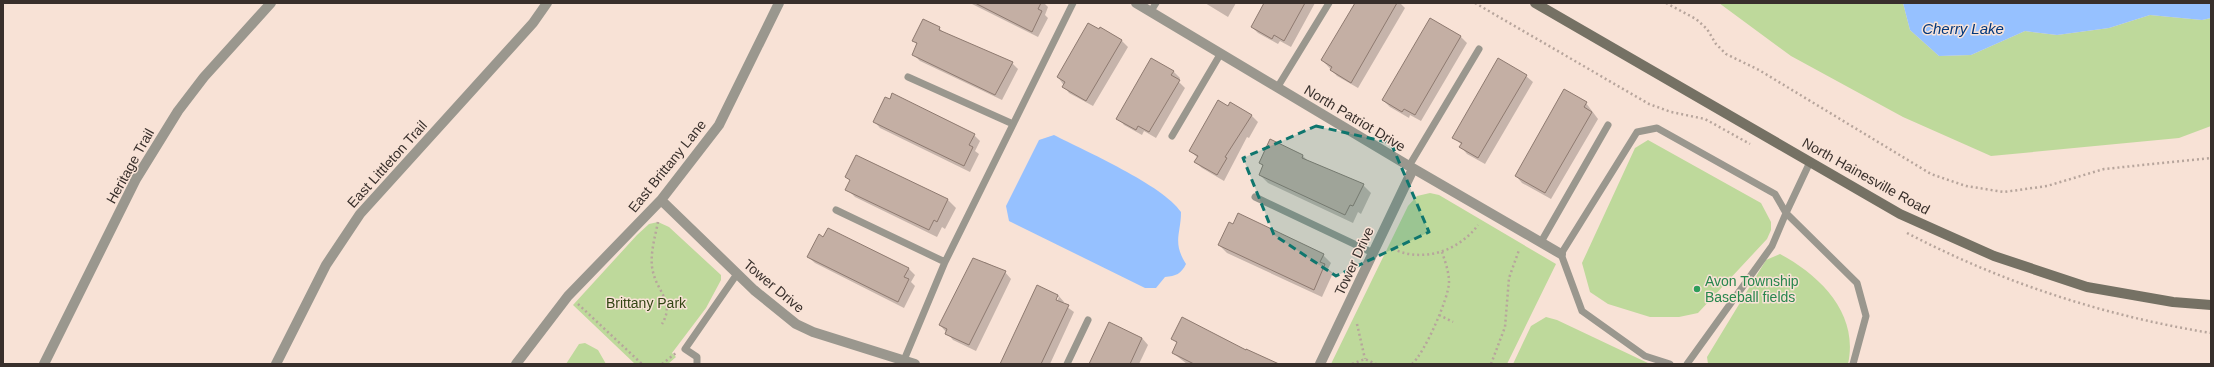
<svg xmlns="http://www.w3.org/2000/svg" width="2214" height="367" viewBox="0 0 2214 367" font-family="Helvetica,sans-serif">
  <rect width="100%" height="100%" fill="#f8e2d6"/>
  <path fill="#bed99b" d="M1719,3H1903L1910,30L1939,56L1971,55L2025,31L2057,35L2109,28L2150,15L2202,20L2211,18V126L2179,138L1991,156L1903,117L1791,56Z
    M1648,140L1761,203L1771,222V230L1767,239L1698,313L1679,317H1650L1608,304L1590,292L1582,263L1635,148Z
    M1430,193L1439,195L1556,264L1507,364H1331L1408,206L1417,196Z
    M658,222L669,227L721,275V280L706,308L672,353L676,357L668,364H635L573,305L637,235L649,224Z
    M1780,254C1821,276 1859,314 1848,364H1708L1707,357L1766,260Z
    M1546,317L1557,320L1650,364H1513L1531,326Z
    M585,343L598,350L606,364H566L579,344Z"/>
  <path fill="#96c1ff" d="M1903,3H2211V18L2202,20L2150,15L2109,28L2057,35L2025,31L1971,55L1939,56L1910,30Z
    M1054,135C1085,151 1163,185 1181,212C1181,234 1172,242 1186,264C1181,274 1176,276 1165,277L1156,288H1145L1009,221L1006,206L1039,140Z"/>
  <path fill="#0003" fill-rule="evenodd" d="M970,3H1044L1048,7L1045,15L1048,18L1038,37Z
    M1205,3H1236L1228,17Z
    M1265,3H1315L1291,47L1280,41L1278,44L1258,33L1252,27Z
    M1356,3H1400L1405,8L1358,88L1337,76L1322,60Z
    M939,28L945,34L1012,63L1018,69L1002,100L920,61L913,54L918,45L913,41Z
    M1099,31L1121,40L1128,47L1093,106L1069,93L1058,77Z
    M1460,36L1467,43L1421,121L1410,115L1409,118L1390,107L1383,100Z
    M1173,71L1180,78L1178,81L1185,88L1156,138L1144,131L1142,135L1124,125L1118,118Z
    M1526,76L1533,82L1485,164L1467,154L1461,147L1462,145L1453,137Z
    M1586,103L1598,119L1551,199L1522,183L1516,176Z
    M1228,107L1251,115L1258,122L1249,138L1247,137L1224,181L1202,168L1195,162L1198,158L1190,151Z
    M874,121L974,135L980,141L975,151L979,154L970,172L880,128Z
    M857,156L948,200L956,208L945,229L942,227L937,237L855,197L847,189L851,181L847,177Z
    M1303,156L1309,162L1363,185L1371,193L1361,214L1358,212L1353,223L1268,183L1260,175L1264,167L1260,163Z
    M1219,245L1323,255L1331,263L1328,269L1333,273L1322,297L1227,253Z
    M808,257L909,269L915,275L911,282L915,286L904,308L815,263Z
    M985,262L1005,272L1011,279L976,351L953,340L940,325Z
    M1037,286L1058,295L1064,302L1063,304L1074,312L1050,364H1001ZM1056,297H1059L1055,305L1053,304Z
    M1142,338L1148,345L1139,364H1091Z
    M1172,339L1246,352L1276,364H1187L1173,353L1178,344Z"/>
  <path fill="#c4afa4" stroke="#8e7a70" d="M975,3H1041L1038,9L1042,11L1032,32Z
    M1264,3H1305L1284,41L1274,35L1272,39L1251,27Z
    M1355,3H1397L1351,83L1330,70L1332,67L1321,60Z
    M1430,18L1461,36L1415,115L1404,109L1402,112L1382,100Z
    M923,19L940,27L939,30L1013,62L995,95L912,55L917,43L912,41Z
    M1088,23L1099,29L1100,27L1122,40L1086,101L1062,87L1065,82L1057,77Z
    M1151,58L1174,71L1171,75L1180,80L1149,132L1138,126L1136,130L1116,119Z
    M1498,58L1527,75L1478,158L1459,147L1462,143L1452,138Z
    M1564,89L1587,102L1584,107L1592,112L1545,193L1515,176Z
    M892,93L975,134L969,145L973,147L964,166L873,122L885,97L890,99Z
    M1218,100L1228,106L1230,102L1252,115L1225,157L1227,158L1217,175L1194,162L1198,156L1189,151Z
    M1270,139L1303,155L1302,158L1364,184L1353,206L1350,205L1345,215L1259,175L1263,165L1259,163Z
    M856,155L948,199L937,222L934,220L929,230L845,190L850,180L845,177Z
    M1238,213L1324,254L1320,262L1325,264L1314,290L1218,245L1229,222L1233,224Z
    M828,228L909,268L904,277L909,279L898,302L807,257L819,234L823,237Z
    M973,258L1006,271L969,345L945,334L947,329L939,325Z
    M1037,285L1058,295L1056,300L1069,305L1041,364H1000Z
    M1182,317L1246,350V349L1279,364H1194L1172,353L1177,342L1171,339Z
    M1109,322L1142,338L1130,364H1089Z"/>
  <g fill="none" stroke-linecap="round" stroke-linejoin="round">
    <path stroke="#b7a59c" stroke-width="2.5" stroke-dasharray="2 3" stroke-linecap="butt" d="M1475,3L1649,104L1671,112L1705,119L1750,144
      M1666,3L1696,19L1707,29L1716,44L1726,54L1759,70L1931,174L1966,186L2004,192L2047,186L2104,169L2211,158
      M658,222C655,237 649,257 653,272C658,293 675,302 662,324
      M1907,233C2003,283 2105,316 2211,333
      M1393,249C1423,263 1459,251 1478,225
      M578,304L642,364
      M1439,315L1453,322
      M1357,324L1365,359
      M662,364L676,353
      M1352,364L1365,359L1376,364
      M1412,364C1424,354 1449,298 1449,282C1449,272 1445,261 1442,252
      M1491,364L1505,327L1509,278L1519,250"/>
    <path stroke="#9a978e" stroke-width="7" d="M1151,11L1156,3
      M908,77L1013,124
      M1277,88L1329,3
      M1172,136L1221,53
      M1810,162L1786,213L1857,283L1866,316L1853,364
      M1409,166L1479,49
      M1255,197L1373,253
      M836,210L945,262
      M1541,242L1608,125
      M904,360L945,262L1073,3
      M697,364V357L685,349L737,274
      M1067,364L1088,320
      M1670,364L1645,356L1582,311L1561,254L1637,132L1657,128L1775,194L1786,213L1772,246L1687,364"/>
    <path stroke="#9a978e" stroke-width="10" d="M1136,3L1409,166L1561,254
      M661,200L754,290L796,324L813,332L915,364
      M44,364L136,179L178,111L204,77L271,3
      M276,364L326,265L360,214L533,23L547,3
      M516,364L568,296L661,200L719,125L779,3
      M1320,364L1413,169"/>
    <path stroke="#757164" stroke-width="10" d="M1535,3L1900,214L1994,256L2087,287L2173,302L2211,305"/>
  </g>
  <path fill="#0f766e" fill-opacity="0.2" stroke="#0f766e" stroke-width="3" stroke-dasharray="8 5" stroke-linejoin="round" d="M1316,126L1391,143L1429,232L1336,276L1274,235L1243,158Z"/>
  <circle fill="#2e9e5b" stroke="#f8e2d6" stroke-width="1.5" cx="1697" cy="289" r="4"/>
  <g text-anchor="middle" stroke-width="3" stroke-linejoin="round" paint-order="stroke">
    <g font-size="14" fill="#382f2b" stroke="#f8e2d6">
      <text transform="translate(1355 118) rotate(31)" y="5">North Patriot Drive</text>
      <text transform="translate(387 164) rotate(-48)" y="5">East Littleton Trail</text>
      <text transform="translate(130 166) rotate(-61)" y="5">Heritage Trail</text>
      <text transform="translate(667 166) rotate(-51)" y="5">East Brittany Lane</text>
      <text transform="translate(1866 176) rotate(29)" y="5">North Hainesville Road</text>
      <text transform="translate(1354 261) rotate(-65)" y="5">Tower Drive</text>
      <text transform="translate(774 286) rotate(40)" y="5">Tower Drive</text>
    </g>
    <g font-size="14" fill="#27864d" stroke="#f8e2d6" text-anchor="start">
      <text x="1705" y="286">Avon Township<tspan x="1705" dy="16">Baseball fields</tspan></text>
    </g>
    <g font-size="14" fill="#334614" stroke="#f8e2d6">
      <text x="646" y="308">Brittany Park</text>
    </g>
    <g font-size="15" font-style="italic" fill="#00367b" stroke="#f8e2d6">
      <text x="1963" y="34">Cherry Lake</text>
    </g>
  </g>
  <rect width="2214" height="367" fill="none" stroke="#382f2b" stroke-width="8"/>
</svg>
